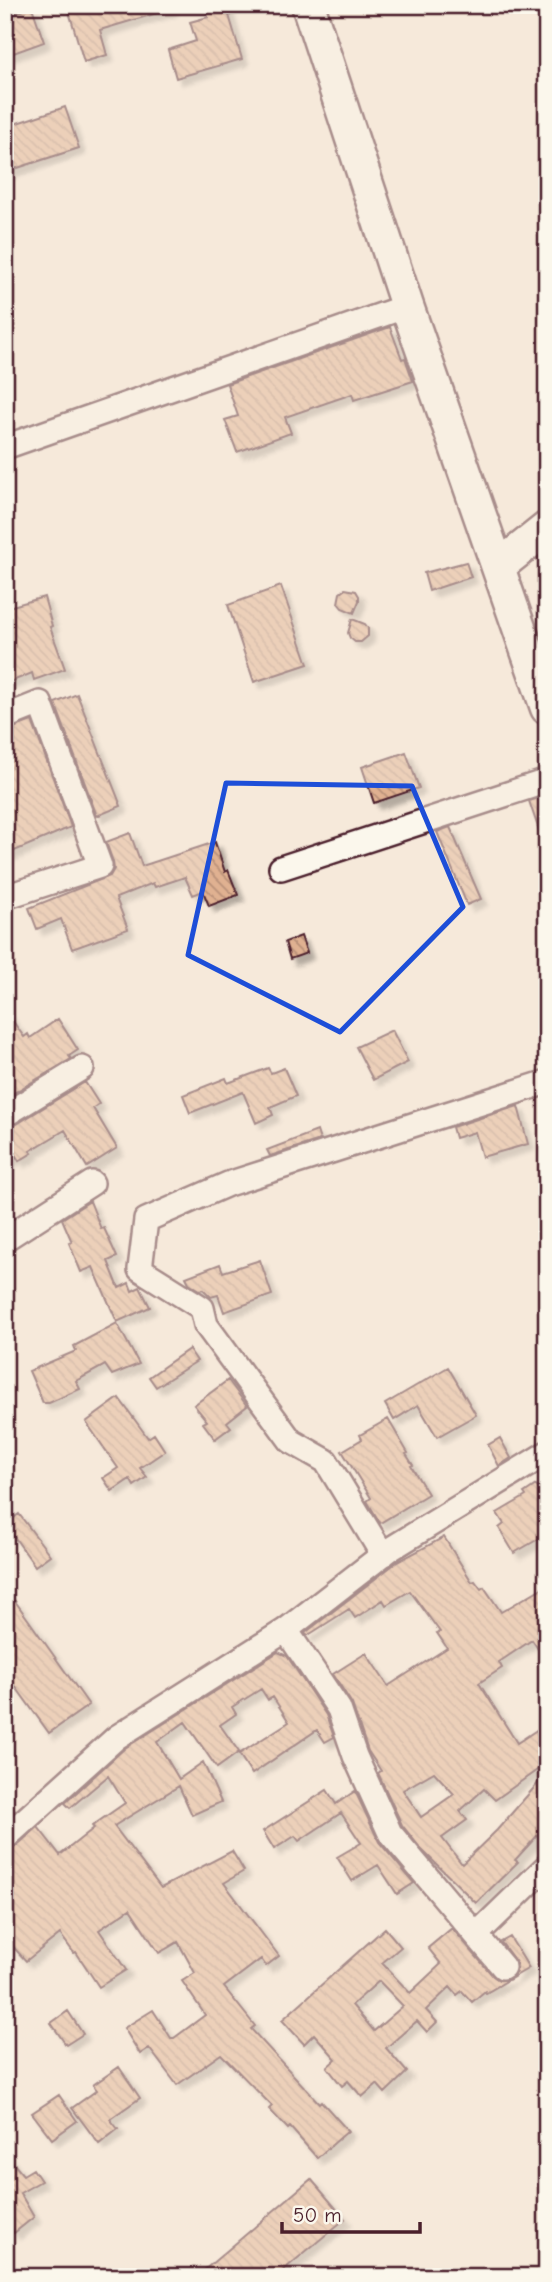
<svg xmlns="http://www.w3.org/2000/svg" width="552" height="2282" viewBox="0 0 552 2282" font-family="'Comic Neue',sans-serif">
  <defs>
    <pattern id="building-back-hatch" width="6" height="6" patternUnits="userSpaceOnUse" patternTransform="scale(1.75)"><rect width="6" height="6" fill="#e0b191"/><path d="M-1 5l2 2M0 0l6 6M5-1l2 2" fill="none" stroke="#b88f77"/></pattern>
    <filter id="shadow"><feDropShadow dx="6" dy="6" stdDeviation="2" flood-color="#0004"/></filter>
  </defs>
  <rect width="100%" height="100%" fill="#f6e9da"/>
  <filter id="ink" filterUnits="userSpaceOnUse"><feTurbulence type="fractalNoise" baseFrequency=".0143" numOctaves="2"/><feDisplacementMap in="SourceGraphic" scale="14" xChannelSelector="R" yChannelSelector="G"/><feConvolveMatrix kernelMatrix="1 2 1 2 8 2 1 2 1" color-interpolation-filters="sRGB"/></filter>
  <g filter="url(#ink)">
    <path fill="url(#building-back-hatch)" stroke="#4a1f2b" stroke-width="2" fill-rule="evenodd" filter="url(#shadow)" d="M67,5H171V9L100,30L107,55L84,62Z
      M204,5H226L242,59L176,78L168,50L196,41L190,22L208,17Z
      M32,7L44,42L5,56V17Z
      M65,107L79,148L5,172V127Z
      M390,327L402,359L405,358L413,381L354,400L352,394L285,417L291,433L237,452L225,420L238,416L227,384Z
      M466,562L471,577L429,591L424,573Z
      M281,586L308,664L254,682L228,605Z
      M345,589L356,591L359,596V601L354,613L342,608L338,603L340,593Z
      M44,597L52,626L50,627L65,669L34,680L32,673L5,684V608Z
      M352,619L365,624L368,628V636L361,642H355L350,638L348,633Z
      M77,694L121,806L97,816L55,703Z
      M32,721L71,827L5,855V731Z
      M406,752L419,788L374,803L362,767Z
      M547,796V845H544L529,801Z
      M450,827L481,899L467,905L437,832Z
      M130,833L142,866L215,842L225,872L228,870L238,895L209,906L203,891L193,895L185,877L155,887L153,883L116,898L128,929L72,949L61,919L37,929L29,908L110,876L114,869L113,862L106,842Z
      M301,936L307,953L290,959L285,942Z
      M5,1010L24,1037L28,1034L30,1038L58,1019L78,1050L69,1056L71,1059L5,1098Z
      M392,1030L408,1062L373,1080L356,1047Z
      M268,1068L271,1073L284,1068L296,1096L270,1107L273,1115L256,1123L243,1092L190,1113L183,1095L226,1078L228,1083Z
      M85,1082L99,1104L93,1108L117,1148L87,1167L65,1130L30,1151L32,1153L19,1161L16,1156L5,1163V1129L12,1127Z
      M518,1106L528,1144L482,1157L475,1132L455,1138L452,1127Z
      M317,1131L320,1140L270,1156L267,1150Z
      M90,1201L101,1229L104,1228L117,1257L108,1261L119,1288L129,1283L132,1291L140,1287L150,1307L117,1322L93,1267L81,1272L69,1243L72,1242L62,1219Z
      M260,1260L272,1295L224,1312L218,1295L211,1297L203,1289L200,1290L189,1283L186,1277L220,1264L223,1272Z
      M117,1323L139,1364L112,1375L105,1365L76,1381L80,1389L49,1403H43L29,1371L76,1351L74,1346Z
      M189,1349L197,1361L156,1387L149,1377Z
      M448,1367L476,1415L437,1437L418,1405L394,1420L385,1404Z
      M228,1380L247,1406L227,1422L231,1427L215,1439L203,1423L207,1421L194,1405Z
      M119,1398L148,1438L154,1434L165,1451L140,1468L147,1477L134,1486L130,1479L112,1491L103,1478L118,1468L86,1422Z
      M388,1419L408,1453L406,1454L413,1465L411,1466L428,1494L380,1523L367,1501L371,1498L342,1451L362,1439L360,1435Z
      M500,1438L511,1458L499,1466L488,1445Z
      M536,1485L547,1503V1534L514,1553L499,1528L504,1524L497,1513L526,1496L524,1493Z
      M19,1514L50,1555L35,1566L5,1524Z
      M444,1537L472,1582L475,1581L481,1589L484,1587L501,1612L547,1585V1662L532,1640L499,1662L502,1668L479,1683L517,1743L547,1723V1763L495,1800L484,1789L460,1811L467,1820L442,1838L462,1864L497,1830L547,1773V1825L515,1860L518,1862L476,1903L422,1850L402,1825L378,1773L381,1771L368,1751L352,1704L333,1674L366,1653L388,1686L447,1648L437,1633L440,1632L410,1591L386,1605L383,1600L355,1618L349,1609L307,1636L305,1633L397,1562ZM434,1772L454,1794L421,1817L403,1790Z
      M15,1601L89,1705L49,1733L5,1672V1608Z
      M278,1652L287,1656L326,1715L334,1737L325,1742L317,1730L252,1774L239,1754L289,1722L273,1697L268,1700L261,1689L232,1707L236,1714L220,1725L239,1752L217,1768L185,1722L157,1742L179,1779L203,1762L221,1802L192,1815L179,1786L114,1826L161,1888L232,1851L244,1871L224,1883L279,1956L266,1966L261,1959L224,1987L255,2026L251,2029L319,2103L321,2101L348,2131L317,2158L290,2127L288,2129L269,2109L272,2106L221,2054L177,2085L149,2048L140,2054L124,2028L153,2010L171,2038H174L205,2015L182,1981L195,1973L178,1942L159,1953L130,1909L99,1930L126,1970L99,1987L76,1952L74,1953L60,1934L26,1961L5,1938V1852L14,1848L38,1827L60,1855L94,1828L92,1826L125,1803L108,1776L70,1808L65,1803L125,1748Z
      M327,1790L336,1804L355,1791L379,1842L414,1883L397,1894L378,1865L352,1881L337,1857L361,1843L341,1813L299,1841L295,1836L274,1849L263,1831Z
      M385,1928L401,1947L382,1963L410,1993L441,1964L428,1948L452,1928L493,1976L499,1980L510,1979L486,1993L485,1991L472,2002L462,1991L457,1995L450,1987L426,2010L437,2022L427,2032L417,2021L386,2048L407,2072L385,2093L377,2084L362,2097L348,2081L342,2086L327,2067L336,2059L314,2034L304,2044L282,2020ZM379,1981L403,2006L374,2031L352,2005Z
      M510,1937L529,1968L512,1978L516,1971L517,1964L501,1942Z
      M68,2011L83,2034L66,2045L51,2023Z
      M119,2067L140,2098L110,2119L118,2129L99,2144L72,2108L97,2090L93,2085Z
      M59,2095L77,2121L52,2139L32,2113Z
      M5,2153L23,2175L33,2169L41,2181L20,2193L34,2217L14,2233L5,2222Z
      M311,2179L345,2219L275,2277H196Z"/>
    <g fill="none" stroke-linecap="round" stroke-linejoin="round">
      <g stroke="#4a1f2b" stroke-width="28">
        <path id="street" d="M5,447L407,306
          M5,717L40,703L100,866L5,897
          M281,868L547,781
          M5,1115L82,1068
          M5,1239L92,1183
          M383,1555L326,1461L291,1441L206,1325L202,1308L140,1269L146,1220L228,1184L547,1082
          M286,1630L339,1709L355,1756L390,1833L503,1967
          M5,1838L117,1737L286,1630L389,1550L547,1453
          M477,1934L547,1866"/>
      </g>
      <g stroke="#4a1f2b" stroke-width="37">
        <path id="secondary" d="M308,5L407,306L547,708
          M498,567L547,528"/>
      </g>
      <use href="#street" stroke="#fbf7ec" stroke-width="23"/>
      <use href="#secondary" stroke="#fbf7ec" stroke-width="32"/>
    </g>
  </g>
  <path d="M0 0H552V2282H0ZM226,783L412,786L463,907L340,1032L188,955Z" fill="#f6e9da" fill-opacity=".55" fill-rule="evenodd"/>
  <path fill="none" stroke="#1d4ed8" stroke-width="5" stroke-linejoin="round" d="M226,783L412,786L463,907L340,1032L188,955Z"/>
  <rect width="552" height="2282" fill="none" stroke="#fbf7ec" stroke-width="28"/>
  <rect x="14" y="14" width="524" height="2254" fill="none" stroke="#4a1f2b" stroke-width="2.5" filter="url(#ink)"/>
  <path d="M282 2222v10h138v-10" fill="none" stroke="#4a1f2b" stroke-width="3.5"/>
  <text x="293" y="2222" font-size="21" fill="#4a1f2b" stroke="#fbf7ec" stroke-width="5" paint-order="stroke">50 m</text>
</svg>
